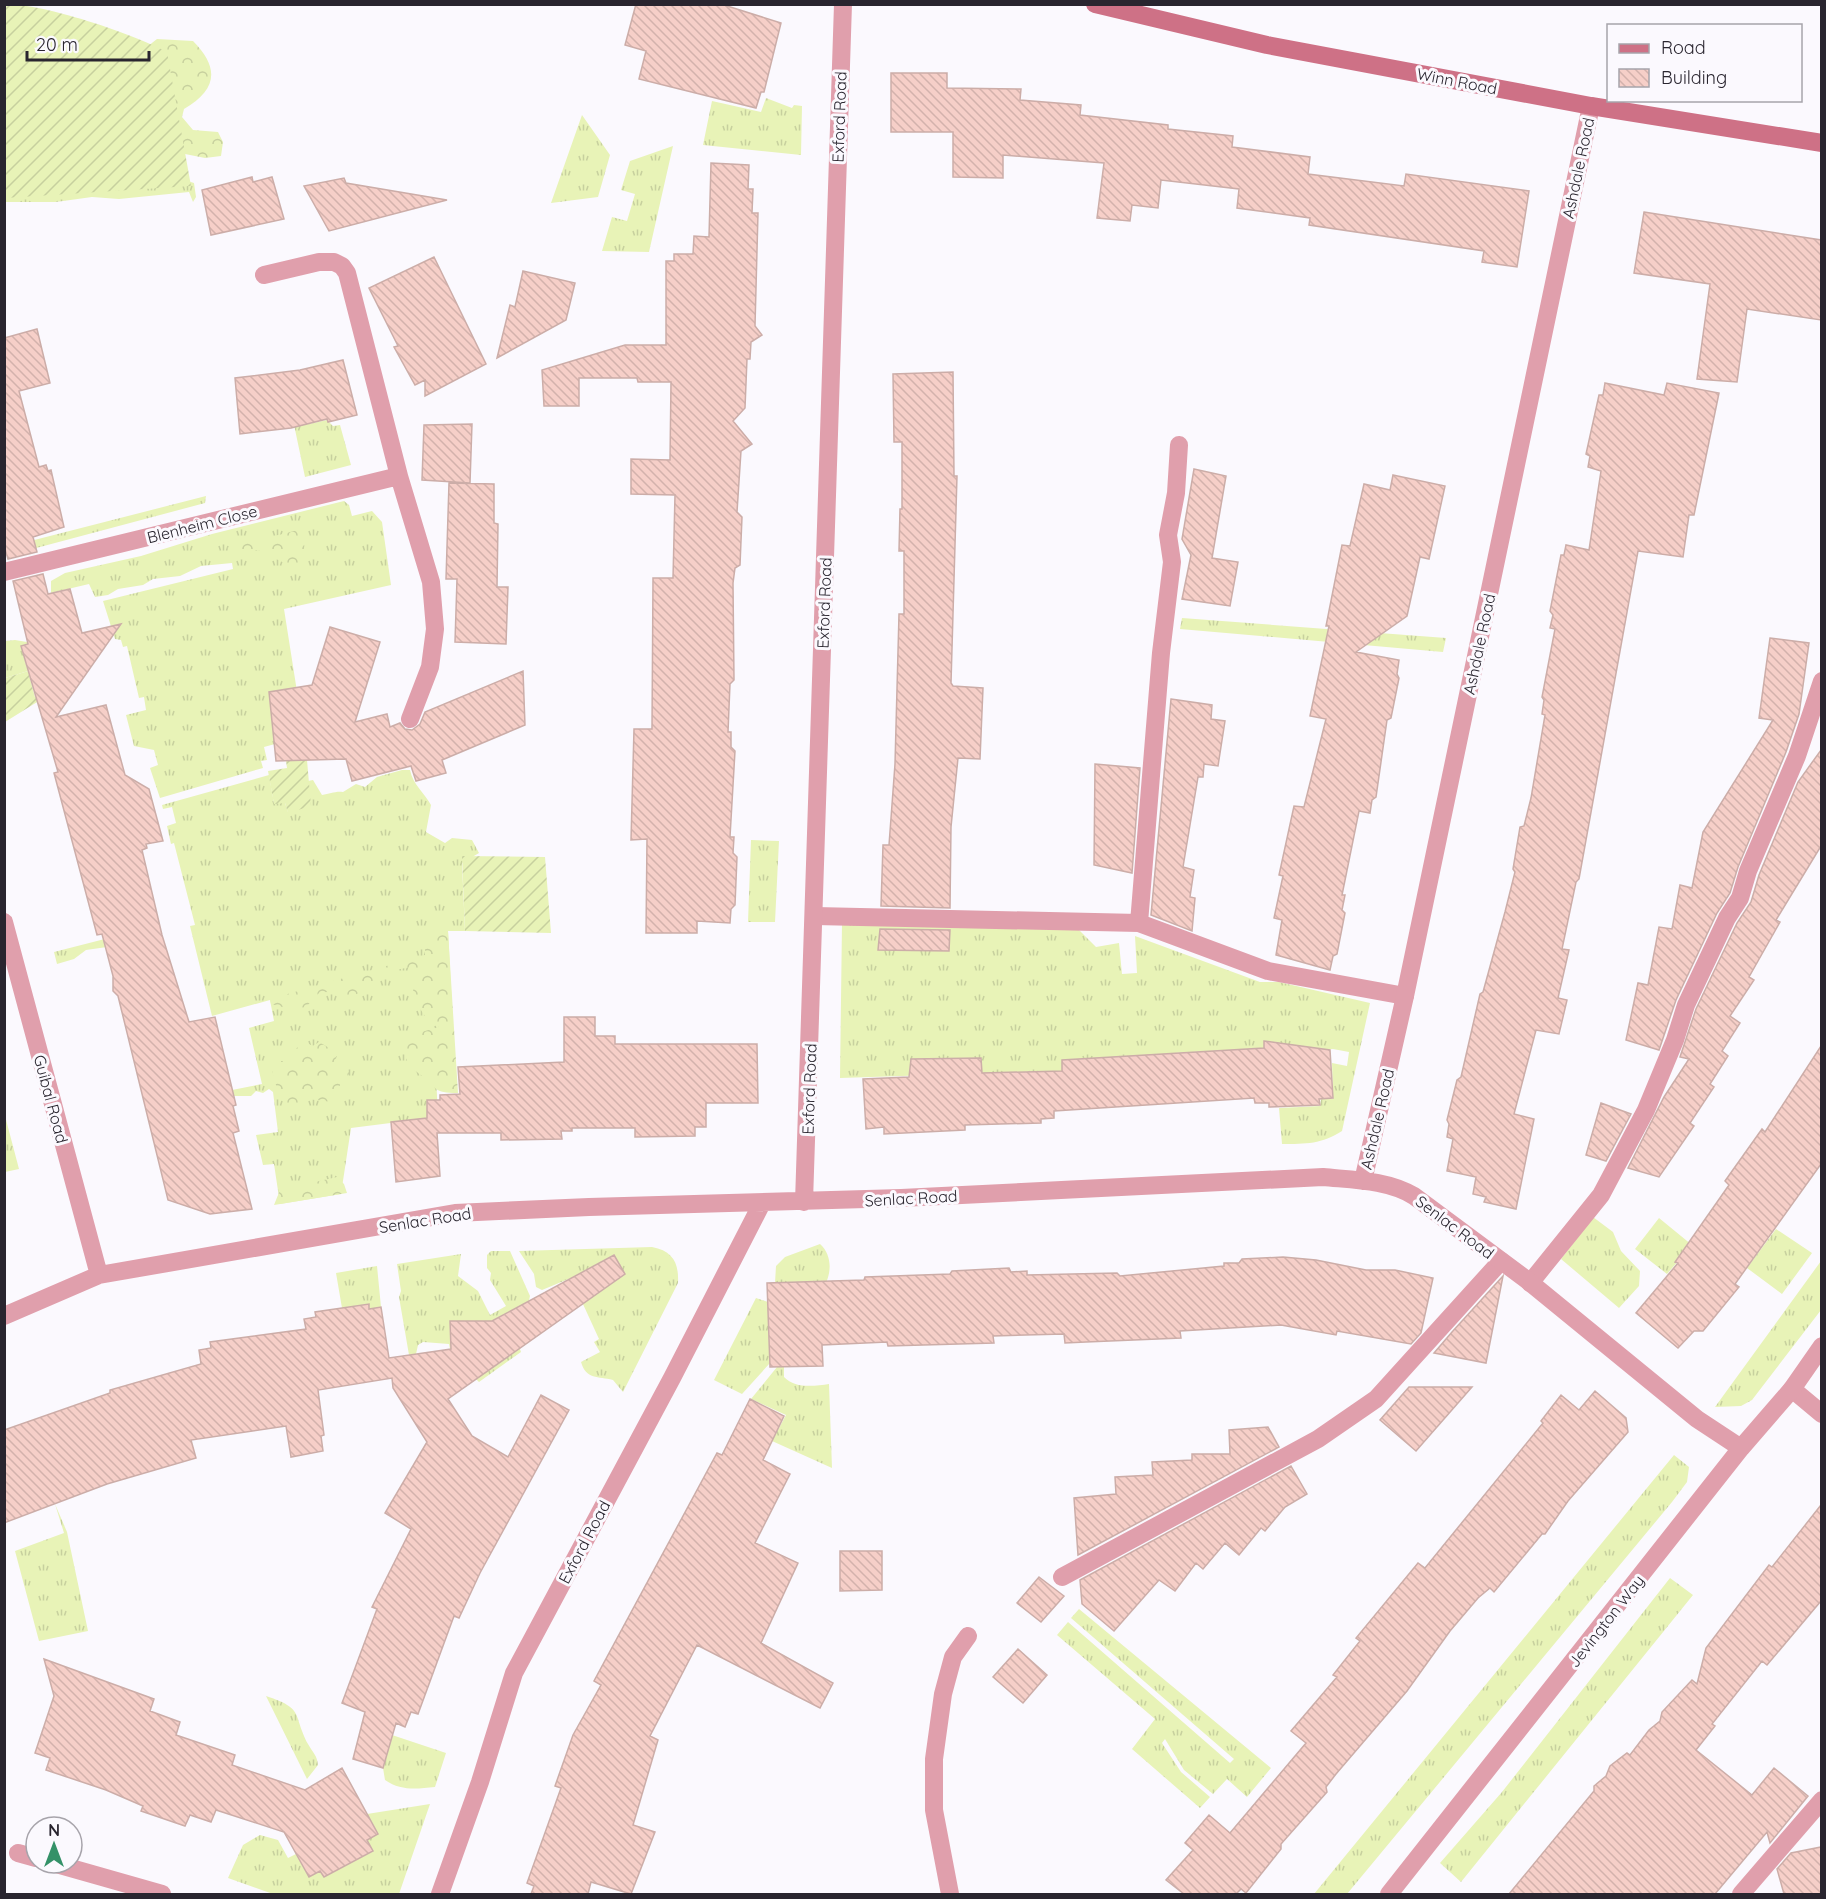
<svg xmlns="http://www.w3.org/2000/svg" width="1826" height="1899" viewBox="0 0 1826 1899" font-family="Quicksand,sans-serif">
  <defs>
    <pattern id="grass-tufts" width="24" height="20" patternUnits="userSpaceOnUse" patternTransform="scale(1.5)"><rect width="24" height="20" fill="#e8f3b7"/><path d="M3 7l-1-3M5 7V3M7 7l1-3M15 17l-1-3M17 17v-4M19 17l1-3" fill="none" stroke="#c7d09e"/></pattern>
    <pattern id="forest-crowns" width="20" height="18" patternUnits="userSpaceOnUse" patternTransform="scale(1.5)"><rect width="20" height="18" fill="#e8f3b7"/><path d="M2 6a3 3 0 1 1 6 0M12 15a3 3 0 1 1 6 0" fill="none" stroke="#c7d09e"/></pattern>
    <pattern id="garden-furrows" width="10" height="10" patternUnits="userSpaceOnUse" patternTransform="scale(1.5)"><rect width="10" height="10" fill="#e8f3b7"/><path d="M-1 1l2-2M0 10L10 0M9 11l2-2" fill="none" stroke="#c7d09e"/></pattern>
    <pattern id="building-back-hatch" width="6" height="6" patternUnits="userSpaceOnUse" patternTransform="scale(1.5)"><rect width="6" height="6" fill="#f6cfc8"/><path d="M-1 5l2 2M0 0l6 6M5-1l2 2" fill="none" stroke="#d3b2ac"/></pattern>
  </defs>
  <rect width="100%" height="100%" fill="#fbf9fe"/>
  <path fill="url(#grass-tufts)" d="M766,98L792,108L794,105L802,106L801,155L703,145L712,101L761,112Z
    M582,115L610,155L598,197L551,203Z
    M673,146L649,252L602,251L612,217L627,221L635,194L621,190L630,161Z
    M172,176L194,183L196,197L193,202L189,192L119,199L92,197L56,202H5V195Z
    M293,420H308L309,424L327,420L333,426L340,425L351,465L305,477Z
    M206,496L205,503L10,555L7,547Z
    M344,501L349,505L352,516L372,511L382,522L391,585L284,609L304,736L264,747L267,760L261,761L263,768L160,798L150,768L158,765L154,750L134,746L126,715L146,710L144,697L139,698L127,646L123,647L121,640L115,639L103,601L233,569L232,563L201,566L180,576L153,579L143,585L118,589L108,595L95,597L89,584L51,593V581L65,573L141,556L212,534Z
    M1182,618L1446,638L1443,652L1180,629Z
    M15,640L27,642L28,644L21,646L27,668L35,669L5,678V641Z
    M402,770H410C413,785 424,792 431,805L426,832L445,843L452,838L472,840L479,853L462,863L465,931H448L454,1047L435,1054L438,1117L351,1128L341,1194L280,1204L274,1164L263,1165L256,1135L278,1132L273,1092L269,1089L263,1093L256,1091L251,1096H234L232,1090L262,1084L249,1028L274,1021L270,1000L212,1016L190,926L195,925L174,843L171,844L167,826L176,823L172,807L163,809L162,805L269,775L274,803H285L288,812L308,781L313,780L322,795C330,794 335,791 343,792L356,784L365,787L377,777Z
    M751,840L779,841L775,922H748Z
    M842,922L1078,929L1096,947L1119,943L1122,974L1137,973L1135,936L1260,982H1279L1370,1003L1342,1131C1322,1144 1306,1144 1282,1144L1279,1108L1320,1106L1321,1099H1333L1332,1063L1347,1066L1349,1052L1333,1049L1252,1054L1247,1049L1175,1053L1089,1072L1053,1071L840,1078Z
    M136,931L114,946L86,950L74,959L57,964L54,952Z
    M4,1112L19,1169L5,1172H4Z
    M1593,1217L1613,1232L1621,1251L1640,1271L1639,1286L1619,1308L1561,1259Z
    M1659,1218L1692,1245L1667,1274L1635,1249Z
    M1776,1229L1812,1253L1782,1294L1747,1268Z
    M820,1244C831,1254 832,1269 826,1283H775L776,1266L785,1257Z
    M652,1247C673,1251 679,1263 678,1283L623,1392L613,1380C598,1376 586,1380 581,1362L600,1352L594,1342L599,1339L571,1278L542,1290L536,1287L534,1274L519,1251Z
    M491,1251H510L530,1296L519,1346L521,1352L479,1382L474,1377L454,1370L449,1344L423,1342L418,1345L416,1354L409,1355L399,1297L401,1291L397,1264L461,1254L458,1276L478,1291L490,1315L506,1306L490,1280L491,1273L487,1268V1255Z
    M1821,1261V1310L1752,1400L1741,1406L1715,1407Z
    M377,1266L381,1307L369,1309L368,1304L342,1308L336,1273Z
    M756,1298L768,1302L770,1363L742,1394L714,1380Z
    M777,1367H784V1377C795,1389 815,1386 829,1384L832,1468L772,1441L786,1415L751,1399Z
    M1674,1455L1689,1467L1687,1482L1672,1502L1347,1894H1314Z
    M55,1504L67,1532L88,1631L39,1641L15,1551L64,1533Z
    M1670,1578L1693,1595L1461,1882L1440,1863L1502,1792Z
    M1079,1609L1271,1768L1247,1797L1227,1779L1213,1794L1184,1770L1165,1739L1162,1743L1181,1772L1210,1797L1200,1808L1132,1749L1155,1719L1057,1635L1068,1622L1230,1763L1234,1759L1071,1618Z
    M266,1696C305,1709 292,1713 308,1744C313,1753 317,1755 318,1765L307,1779Z
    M392,1735L446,1753L435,1787C416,1789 401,1791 385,1780L383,1768Z
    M430,1804L399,1894H273L228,1878L243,1845L260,1835L278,1840L288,1858L296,1854L309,1877L320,1871L324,1877L373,1851L367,1840L378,1834L367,1814Z"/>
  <path fill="url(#forest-crowns)" d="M157,39L193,41C220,68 217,90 184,109L182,117L193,130L218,132L223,142L221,156L205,158L180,153L143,50Z
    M302,529L305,551L299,566C282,567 270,551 255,550C243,550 237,553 227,548Z
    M425,930L448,931L458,1093C432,1093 438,1088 421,1075C408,1066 405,1060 403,1044L411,1035L439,1027L425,1016L412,997L414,986L410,967L382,973L357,994L346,996L327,992L319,993L306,1007L290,1009L271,1004L270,999L425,955Z
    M319,1042L336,1052V1059L347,1067L349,1074L340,1084V1093L332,1102L309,1099L293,1108C281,1101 274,1083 272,1070L280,1061H287C291,1051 297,1046 307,1043L313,1046Z
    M337,1177L344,1184L347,1193L274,1205L280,1190L288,1186L304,1190L315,1182Z"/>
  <path fill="url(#garden-furrows)" d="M5,4C45,4 131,33 167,52L191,186L5,198Z
    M35,669V673L29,675L35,697L41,696L42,699L5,722V678Z
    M307,760L311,806L288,813L285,803L274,804L268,771L287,768L286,761Z
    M462,856L545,857L551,933L465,931Z"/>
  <path fill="url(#building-back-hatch)" stroke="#ccada8" stroke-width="1.5" d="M636,4H721L781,23L764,92H761L756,108L639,79L646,51L625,45Z
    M891,73H947V88L1021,89L1020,100L1081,105L1080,115L1168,125V129L1233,136L1232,147L1310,157L1308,174L1404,186L1406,174L1529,191L1517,267L1482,262L1484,251L1309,225L1310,218L1237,208L1239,189L1161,180L1158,208L1132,205L1130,221L1097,218L1104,163L1003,155V178L953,177V132H891Z
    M711,163L749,165L748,189H753L752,213H758L755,326L762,335L751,342L750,359H747L745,408L733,421L752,444L741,451L737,512L742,517L740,565L735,568L733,583L734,680L730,684L728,732H731V747L735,751L730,837H734L733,853L737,857L735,905L731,909L730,923L697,921V933H646L647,839L631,840L634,729H652L653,578H673L675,495L631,494V459L670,460L671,382H638L637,378H579V406H544L542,370L625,345H666V261H674V254H693L694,236L709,237Z
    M252,177L253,182L272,177L284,219L211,235L202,190Z
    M344,178L346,183L447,200L329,231L304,186Z
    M1644,212L1821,240V320L1747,309L1737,382L1697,379L1710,284L1634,273Z
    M434,257L486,364L425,396V380L415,385L394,347L398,346L369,288Z
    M523,271L575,283L566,320L497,358L510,305L515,307Z
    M37,329L50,383L19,391L39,467L46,465L48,471L51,470L64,527L33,537L37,552L8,559L4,546V338Z
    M343,360L357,415L328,422L327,419L291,428L240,434L235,378L300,370Z
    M953,372L954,476H957L951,683L953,686L983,688L980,759L958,758L951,827L950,908L881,906L883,845H889L895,764L899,614H904V551H899L900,509H902V442H894L893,374Z
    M1605,383L1664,395L1667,383L1719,393L1694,515H1689L1683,557L1638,551L1579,879L1576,882L1562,949L1569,950L1558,998L1567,1000L1559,1034L1536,1030L1514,1114L1534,1119L1516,1209L1484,1202L1486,1197L1473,1194L1476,1177L1447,1171L1453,1139L1447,1137L1449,1124L1447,1120L1457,1080L1461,1077L1480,994L1483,992L1505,912L1515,872L1513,869L1520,827L1524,826L1531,798L1545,715L1542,714L1544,700L1542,697L1555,629L1550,628L1553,615L1550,611L1561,555H1564L1566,545L1589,550L1601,471L1588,467L1590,456L1586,454L1599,395H1603Z
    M472,424L470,483L422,480L424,425Z
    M1194,469L1226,476L1212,558L1238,562L1230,606L1182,599L1191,555L1182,539Z
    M1393,475L1445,486L1429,559L1420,557L1407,616L1356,652L1399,660L1397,674L1399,678L1391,718L1387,720L1376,797L1372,800L1370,813L1359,811L1342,895H1345L1342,910L1345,913L1337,954L1333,956L1330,970L1276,955L1282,920L1274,918L1283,876L1279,875L1294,806L1304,807L1326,719L1310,716L1329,626H1326L1342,545L1350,546L1364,484L1390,490Z
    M449,483L494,484V523L498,524L497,587H508L506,644L455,642L457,579H446Z
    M43,574L48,594L70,589L82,633L121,624L56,717L106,705L125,775L149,789L163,841L146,844L147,848L142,850L162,935L189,1022L215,1017L236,1105L233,1106L239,1131L233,1133L252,1209L210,1214L168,1200L118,996L113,991V976L102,934L97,935L54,773L58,772L21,646L28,644L13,581Z
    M330,627L380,642L355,722L387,714L390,727L400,723L405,729L412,730L420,724L425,712L523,671L525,725L442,760L446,773L416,781L411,766L352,781L346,759L276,761L269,692L312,685Z
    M1770,638L1809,643L1799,714L1786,752L1738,867L1730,893L1717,913L1676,1000L1659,1050L1626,1040L1638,983L1648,985L1659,927L1672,929L1680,885L1692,888L1703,832L1773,720L1759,718Z
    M1171,699L1212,705L1211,719L1225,721L1218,766L1204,764L1203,777H1198L1183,867L1194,870L1190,897L1195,898L1192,931L1151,915Z
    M1821,750V846L1776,920L1780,922L1749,977L1754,980L1730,1016L1740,1023L1722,1051L1728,1056L1710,1084L1714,1087L1690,1123L1694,1126L1659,1177L1628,1168L1664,1097L1689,1059L1680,1057L1696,1009L1737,923L1751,902L1759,875L1798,782Z
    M1095,764L1140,768L1132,873L1094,865Z
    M880,929L950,930L949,951L878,950Z
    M564,1017H595V1036H615V1044H757L758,1103H706V1127H695V1136L635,1137V1128H572V1131H561L562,1139L501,1140V1133H437L440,1176L396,1182L391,1122L427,1118V1100H440V1095L460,1094L458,1067L564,1062Z
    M1264,1041L1330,1050L1333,1098L1319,1099L1320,1105L1269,1107V1103H1255L1254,1098L1054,1111V1118L1041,1119V1123L965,1125V1130L884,1134V1127L866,1129L863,1079L909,1077L911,1059L981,1058L982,1073L1062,1071V1060L1264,1048Z
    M1821,1046V1164L1735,1284L1739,1287L1703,1331H1694L1678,1348L1636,1313L1678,1263L1675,1262L1729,1185L1725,1181L1762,1129L1765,1132Z
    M1601,1103L1631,1114L1606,1161L1586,1155Z
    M614,1255L625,1274L448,1399L472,1436L508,1457L541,1395L569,1410L480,1573L459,1618L454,1616L418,1714L411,1712L405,1727L396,1723L383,1768L353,1759L365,1712L342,1703L377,1609L372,1607L411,1529L385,1513L427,1442L393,1388L392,1378L318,1390L324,1435L321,1436L323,1451L291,1457L286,1426L191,1440L196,1458L107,1484L4,1523V1430L110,1393V1390L201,1364L199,1350L211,1348L210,1342L306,1329L304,1319L316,1317L315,1312L369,1304V1309L381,1307L389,1358L451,1349L450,1321H492Z
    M1283,1257L1316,1260L1366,1270H1395L1433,1278L1421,1333L1411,1344L1337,1331L1336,1335L1281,1325L1180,1331L1181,1338L1086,1342L1065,1343L1064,1334L993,1336L994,1343L888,1346L887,1342L822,1345L823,1366L770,1367L767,1283L864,1280L865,1277L950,1274L952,1271L1009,1268L1011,1272L1027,1271V1275L1117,1273L1120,1276L1224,1266V1263H1239L1242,1259Z
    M1503,1276L1486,1363L1434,1353L1452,1332Z
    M1409,1387H1472L1416,1451L1380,1420Z
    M1595,1391L1626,1418L1628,1432L1568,1501L1545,1534H1542L1494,1592L1490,1588L1478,1598L1450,1631L1407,1691L1336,1774L1326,1787L1327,1792L1281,1844V1849L1246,1893L1241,1889L1236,1894H1184L1166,1880L1193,1850L1185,1843L1209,1815L1230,1833L1306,1743L1291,1731L1337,1677L1333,1675L1360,1641L1356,1638L1418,1563L1425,1568L1543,1423L1541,1421L1561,1395L1579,1410Z
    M750,1399L784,1416L763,1460L790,1474L755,1543L798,1563L761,1643L833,1683L820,1708L697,1645L650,1736L658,1740L633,1825L655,1832L631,1894L591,1882L588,1894H531L534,1886L527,1883L561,1788L555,1786L573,1735L601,1685L594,1681L717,1453L722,1455Z
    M1268,1427L1279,1447L1078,1555L1074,1498L1116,1494L1115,1477L1153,1475L1152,1462L1192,1460V1454H1230L1229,1430Z
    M1291,1466L1307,1494L1285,1507L1265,1531L1261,1528L1239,1555L1225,1543L1203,1569L1196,1563L1175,1591L1159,1580L1114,1631L1082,1604L1080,1580Z
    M1821,1505V1601L1767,1665L1762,1661L1712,1724L1715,1726L1696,1750L1752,1795L1774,1768L1808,1796L1770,1843L1767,1832L1715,1894H1509L1594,1791V1786L1606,1776L1610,1766L1627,1753L1630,1755L1649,1730L1660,1721L1662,1712L1692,1680L1697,1684L1706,1648L1769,1565L1772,1567Z
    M840,1551H882V1590L840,1591Z
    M1039,1577L1064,1596L1041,1622L1017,1603Z
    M1018,1649L1047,1675L1023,1703L993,1677Z
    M44,1659L154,1699L150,1711L180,1722L176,1735L235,1755L232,1765L305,1790L342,1768L378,1834L367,1840L373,1851L324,1877L320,1871L309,1877L284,1832L216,1810L211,1822L190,1815L185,1826L141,1811L143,1806L106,1790L46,1770L50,1758L35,1753L54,1696Z
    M1821,1847V1894H1784L1777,1869L1791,1853Z"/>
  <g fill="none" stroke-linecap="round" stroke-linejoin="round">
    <path stroke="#e09fac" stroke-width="18" d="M815,916L1139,923L1268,971L1405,996
      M1139,923L1161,653L1172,562L1168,535L1176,493L1179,445
      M1530,1283L1601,1195L1646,1110L1675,1040L1686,1005L1727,918L1740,898L1748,871L1797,756L1822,681
      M1792,1389L1822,1414
      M1062,1577L1318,1439L1376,1399L1501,1261
      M950,1894L934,1810V1759L943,1694L953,1657L968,1636
      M1741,1894L1822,1800"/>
    <path stroke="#e09fac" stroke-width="18" d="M264,275L319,262H334L342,266L347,273L399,476L431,582L435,629L430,667L410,719
      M4,572L399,476
      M4,922L99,1275
      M1363,1181L1405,996L1591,106
      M804,1202L843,4
      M4,1316L99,1275L455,1213L589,1207L901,1198L1323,1177C1353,1180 1388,1180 1414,1196L1527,1280L1697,1419L1741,1448
      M18,1853L36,1858
      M53,1863L162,1894
      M440,1894L480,1782L514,1673L672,1378L762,1203
      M1389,1894L1741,1448L1792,1389L1822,1346"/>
    <path stroke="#ce7186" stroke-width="18" d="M1095,4L1267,45L1591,106L1822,143"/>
  </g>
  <g text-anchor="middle" stroke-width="6" stroke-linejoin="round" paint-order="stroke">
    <g font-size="16" fill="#29252f" stroke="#fbf9fe">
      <text transform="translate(1457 81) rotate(11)" y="6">Winn Road</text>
      <text transform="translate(839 117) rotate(-88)" y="6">Exford Road</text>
      <text transform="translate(1578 168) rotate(-78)" y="6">Ashdale Road</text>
      <text transform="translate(202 524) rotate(-14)" y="6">Blenheim Close</text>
      <text transform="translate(824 603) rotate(-88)" y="6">Exford Road</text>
      <text transform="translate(1479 644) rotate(-78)" y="6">Ashdale Road</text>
      <text transform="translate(809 1089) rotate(-88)" y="6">Exford Road</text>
      <text transform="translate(51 1099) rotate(75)" y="6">Guibal Road</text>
      <text transform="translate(1377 1119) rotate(-77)" y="6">Ashdale Road</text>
      <text transform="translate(911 1198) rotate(-3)" y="6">Senlac Road</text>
      <text transform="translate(425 1220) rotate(-9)" y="6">Senlac Road</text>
      <text transform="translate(1455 1227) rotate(37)" y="6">Senlac Road</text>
      <text transform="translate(584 1542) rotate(-62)" y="6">Exford Road</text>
      <text transform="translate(1606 1621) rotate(-52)" y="6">Jevington Way</text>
    </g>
  </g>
  <rect width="1826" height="1899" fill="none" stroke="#29252f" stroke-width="12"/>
  <rect x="1607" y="24" width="195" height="78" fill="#fbf9fe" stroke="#a7a4ab" stroke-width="1.5"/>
  <rect x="1619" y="44" width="30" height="9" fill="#ce7186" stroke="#a7a4ab" stroke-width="1.5"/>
  <text x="1661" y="54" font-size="18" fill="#29252f">Road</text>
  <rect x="1619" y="69" width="30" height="18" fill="url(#building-back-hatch)" stroke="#a7a4ab" stroke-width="1.5"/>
  <text x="1661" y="84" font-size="18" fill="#29252f">Building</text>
  <g transform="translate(54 1845)"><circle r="28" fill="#fbf9fe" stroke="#a7a4ab" stroke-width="1.5"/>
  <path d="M0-4.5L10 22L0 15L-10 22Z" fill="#349168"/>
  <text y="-9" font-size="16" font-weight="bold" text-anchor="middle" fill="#29252f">N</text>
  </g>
  <path d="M27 51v9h122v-9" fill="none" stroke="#29252f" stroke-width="3"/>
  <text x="36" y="51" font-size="18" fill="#29252f" stroke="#fbf9fe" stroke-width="4.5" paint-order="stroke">20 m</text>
</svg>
